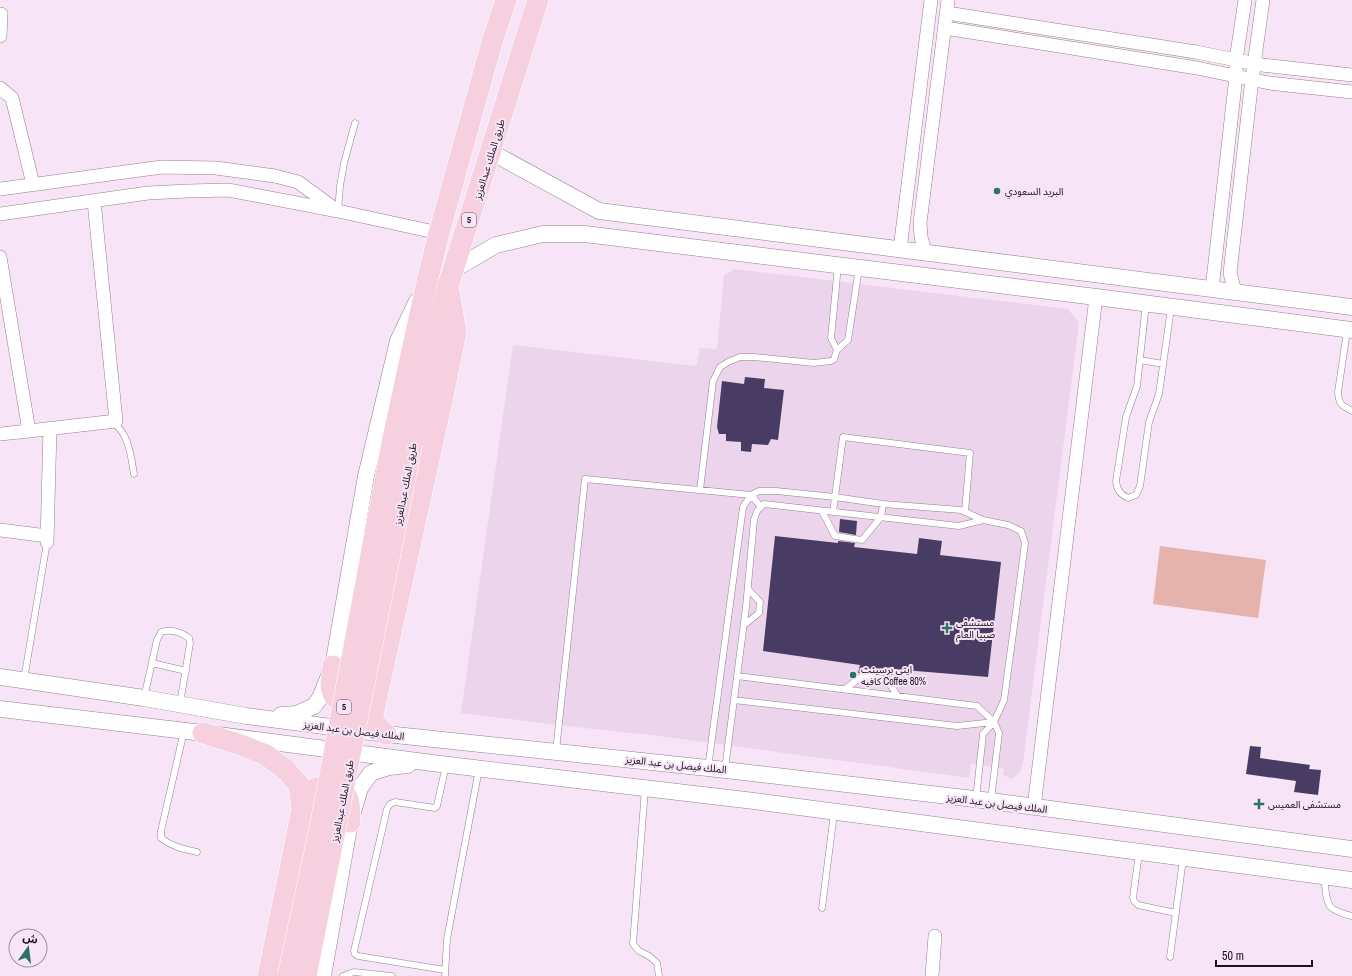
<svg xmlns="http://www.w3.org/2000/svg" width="1352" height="976" viewBox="0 0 1352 976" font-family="'Archivo Narrow','Noto Sans Arabic',sans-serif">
  <rect width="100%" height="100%" fill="#f7e5f7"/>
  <path fill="#ecd5ec" d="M734,269L1068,309L1079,323L1023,763L1020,772L1012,779L1003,775L1004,769L971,764L969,778L659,736L575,727L461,713L513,345L696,366L700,348L717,349L724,275Z"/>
  <path fill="#e6b2ac" d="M1160,546L1266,560L1258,618L1153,604Z"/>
  <path fill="#483c64" d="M745,377L765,379L764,388L784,390L778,440L771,439L768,445L752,444L751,452L741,451V442L726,441V434H719L717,427L722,381L744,384Z
    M840,519L857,521L856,535L839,532Z
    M775,536L838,543V541L855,543L854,547L917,554L919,538L942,541L940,555L1001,562L988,677L892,669L890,677L887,675L863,672L858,673L860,665L763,651Z
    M1250,746L1261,747L1260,758L1310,765L1309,769L1321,770L1318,795L1294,792L1296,781L1246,774Z"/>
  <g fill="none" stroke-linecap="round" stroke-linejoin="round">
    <g stroke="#918090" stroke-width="7">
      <path id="service" d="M338,211L340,186L344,163L355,123
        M1146,303L1137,386L1126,417L1116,481C1117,490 1120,494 1128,498L1136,495L1140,486L1149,422L1159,394L1171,308
        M1347,331L1338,392C1339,405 1341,405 1352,411
        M837,350L831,338L838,266
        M1140,360L1163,364
        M113,423C129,433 131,457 134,474
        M700,490L713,381L720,367L728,362L740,357H754L814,363L831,361L834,359L837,350L848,340L859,268
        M822,511L835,536L862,540L881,517L883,504
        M833,512L843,437L970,453L965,512
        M744,625L759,613L760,602L748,589
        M152,663L186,671
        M737,676L977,706L994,722
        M24,680L47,542
        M845,689L862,676L886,679L898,696
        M144,698L157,640L161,632C171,629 181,632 189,638L190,643L180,704
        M734,700L957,726L994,722
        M184,731L161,831V838C172,847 184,849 197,852
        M556,751L585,479L751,495L761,507
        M708,768L743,507L751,495L759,491H776L835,497L883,504L961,510L983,520L1008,525L1021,531L1025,543L1017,604L1004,700L994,722
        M725,769L746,607L754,520L757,511L764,504L959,526L983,520
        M645,789L633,944L639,951L649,956L657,963L659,976
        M976,799L983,734L994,722L999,733L991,800
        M1139,853L1133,898L1134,901L1138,905L1176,913
        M1324,877C1328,904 1323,909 1352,916
        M822,908L834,813
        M1170,957L1183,859
        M445,970L358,956L355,954L354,951L387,809L390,804L395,802L435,808L437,806L446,765
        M343,976L354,972L392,976
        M445,976L447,939L479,769"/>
    </g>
    <g stroke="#918090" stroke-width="14">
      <path id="minor" d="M947,13L1196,52L1262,65L1352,75
        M0,14H1L0,36
        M945,28L1197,68L1269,83L1352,92
        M0,88L12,98L33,184
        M0,189L162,167L216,168L275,176L298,182L335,209
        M0,214L148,193L188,191L228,190L338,211L439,233
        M900,249L931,0
        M925,252L921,237L920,223L948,0
        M0,257L29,431L116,421L94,201
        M1212,289L1236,76V60L1245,0
        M1235,292L1230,273L1252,79L1263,0
        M0,434L29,431
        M0,530L47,536
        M47,542L50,428
        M1034,807L1096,297
        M932,976L935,936"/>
    </g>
    <g stroke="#918090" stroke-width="17">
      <path id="tertiary" d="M491,152L599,211L1352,307
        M453,270L496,245L543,234H585L1096,297L1352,330
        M0,677L144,698L246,716L386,734L708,768L991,801L1352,849
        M0,709L203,733L432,763L754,801L1352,880
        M281,715L297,714L314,706L320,698L333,666L366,476L398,341L417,301
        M323,976L350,822L360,788L371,773L389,767L408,765"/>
    </g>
    <g stroke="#fff" stroke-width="22">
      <path id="trunk" d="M393,438L427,282L439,233L492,42L506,0
        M412,443L448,286L538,0
        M333,666C333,672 331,679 331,685C332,699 344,708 358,704
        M203,733L241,745L266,755L286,770L299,785L302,809L268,976
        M386,734L372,721L376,701L443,396L456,332L448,286
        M302,809C304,802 306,795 312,790C323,784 343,787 348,799C350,805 350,815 350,822"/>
    </g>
    <use href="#service" stroke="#fff" stroke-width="6"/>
    <use href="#minor" stroke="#fff" stroke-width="13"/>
    <use href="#tertiary" stroke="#fff" stroke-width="16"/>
    <use href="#trunk" stroke="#f6d0de" stroke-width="21"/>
    <g stroke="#fff" stroke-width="22" stroke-linecap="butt">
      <path id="trunk-bridge" d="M288,976L321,823L393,438
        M306,976L412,443"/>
    </g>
    <use href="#trunk-bridge" stroke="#f6d0de" stroke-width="21"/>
  </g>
  <g fill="#2d7266" stroke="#f7e5f7" stroke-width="1.5">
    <circle cx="997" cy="191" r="4"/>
    <path d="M945 622h4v4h4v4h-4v4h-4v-4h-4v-4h4z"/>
    <circle cx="853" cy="675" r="4"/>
    <path d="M1257 798h4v4h4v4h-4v4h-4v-4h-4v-4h4z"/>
  </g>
  <g text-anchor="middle" stroke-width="4" stroke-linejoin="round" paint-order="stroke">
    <g fill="#f7e5f7" stroke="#5b515b" stroke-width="1">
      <rect x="462" y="213" width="14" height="14" rx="3"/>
      <rect x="337" y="700" width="14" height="14" rx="3"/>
    </g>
    <g font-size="9" font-weight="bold" fill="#181218">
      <text x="469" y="223">5</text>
      <text x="344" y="710">5</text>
    </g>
    <g font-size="10" fill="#181218" stroke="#f7e5f7">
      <text transform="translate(489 159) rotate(-73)" y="4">طريق الملك عبدالعزيز</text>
      <text transform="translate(405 484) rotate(-79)" y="4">طريق الملك عبدالعزيز</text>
      <text transform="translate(354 730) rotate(7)" y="4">الملك فيصل بن عبد العزيز</text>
      <text transform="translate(676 764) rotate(6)" y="4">الملك فيصل بن عبد العزيز</text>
      <text transform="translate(342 801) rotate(-79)" y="4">طريق الملك عبدالعزيز</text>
      <text transform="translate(997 803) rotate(7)" y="4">الملك فيصل بن عبد العزيز</text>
    </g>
    <g font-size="10" fill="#181218" stroke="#f7e5f7" text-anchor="start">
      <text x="1005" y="195">البريد السعودي</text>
      <text x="956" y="626">مستشفى<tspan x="956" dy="12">صبيا العام</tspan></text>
      <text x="861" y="673">ايتي برسينت<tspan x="861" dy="12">كافيه Coffee 80%</tspan></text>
      <text x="1268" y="808">مستشفى العميس</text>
    </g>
  </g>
  <g transform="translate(28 948) rotate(14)"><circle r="19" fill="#f7e5f7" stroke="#9e919e"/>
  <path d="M0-3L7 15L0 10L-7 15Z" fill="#2d7266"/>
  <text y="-6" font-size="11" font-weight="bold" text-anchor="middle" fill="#181218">ش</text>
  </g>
  <path d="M1216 960v6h96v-6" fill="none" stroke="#181218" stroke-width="2"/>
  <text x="1222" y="960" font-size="12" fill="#181218" stroke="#f7e5f7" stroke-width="3" paint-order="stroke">50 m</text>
</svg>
